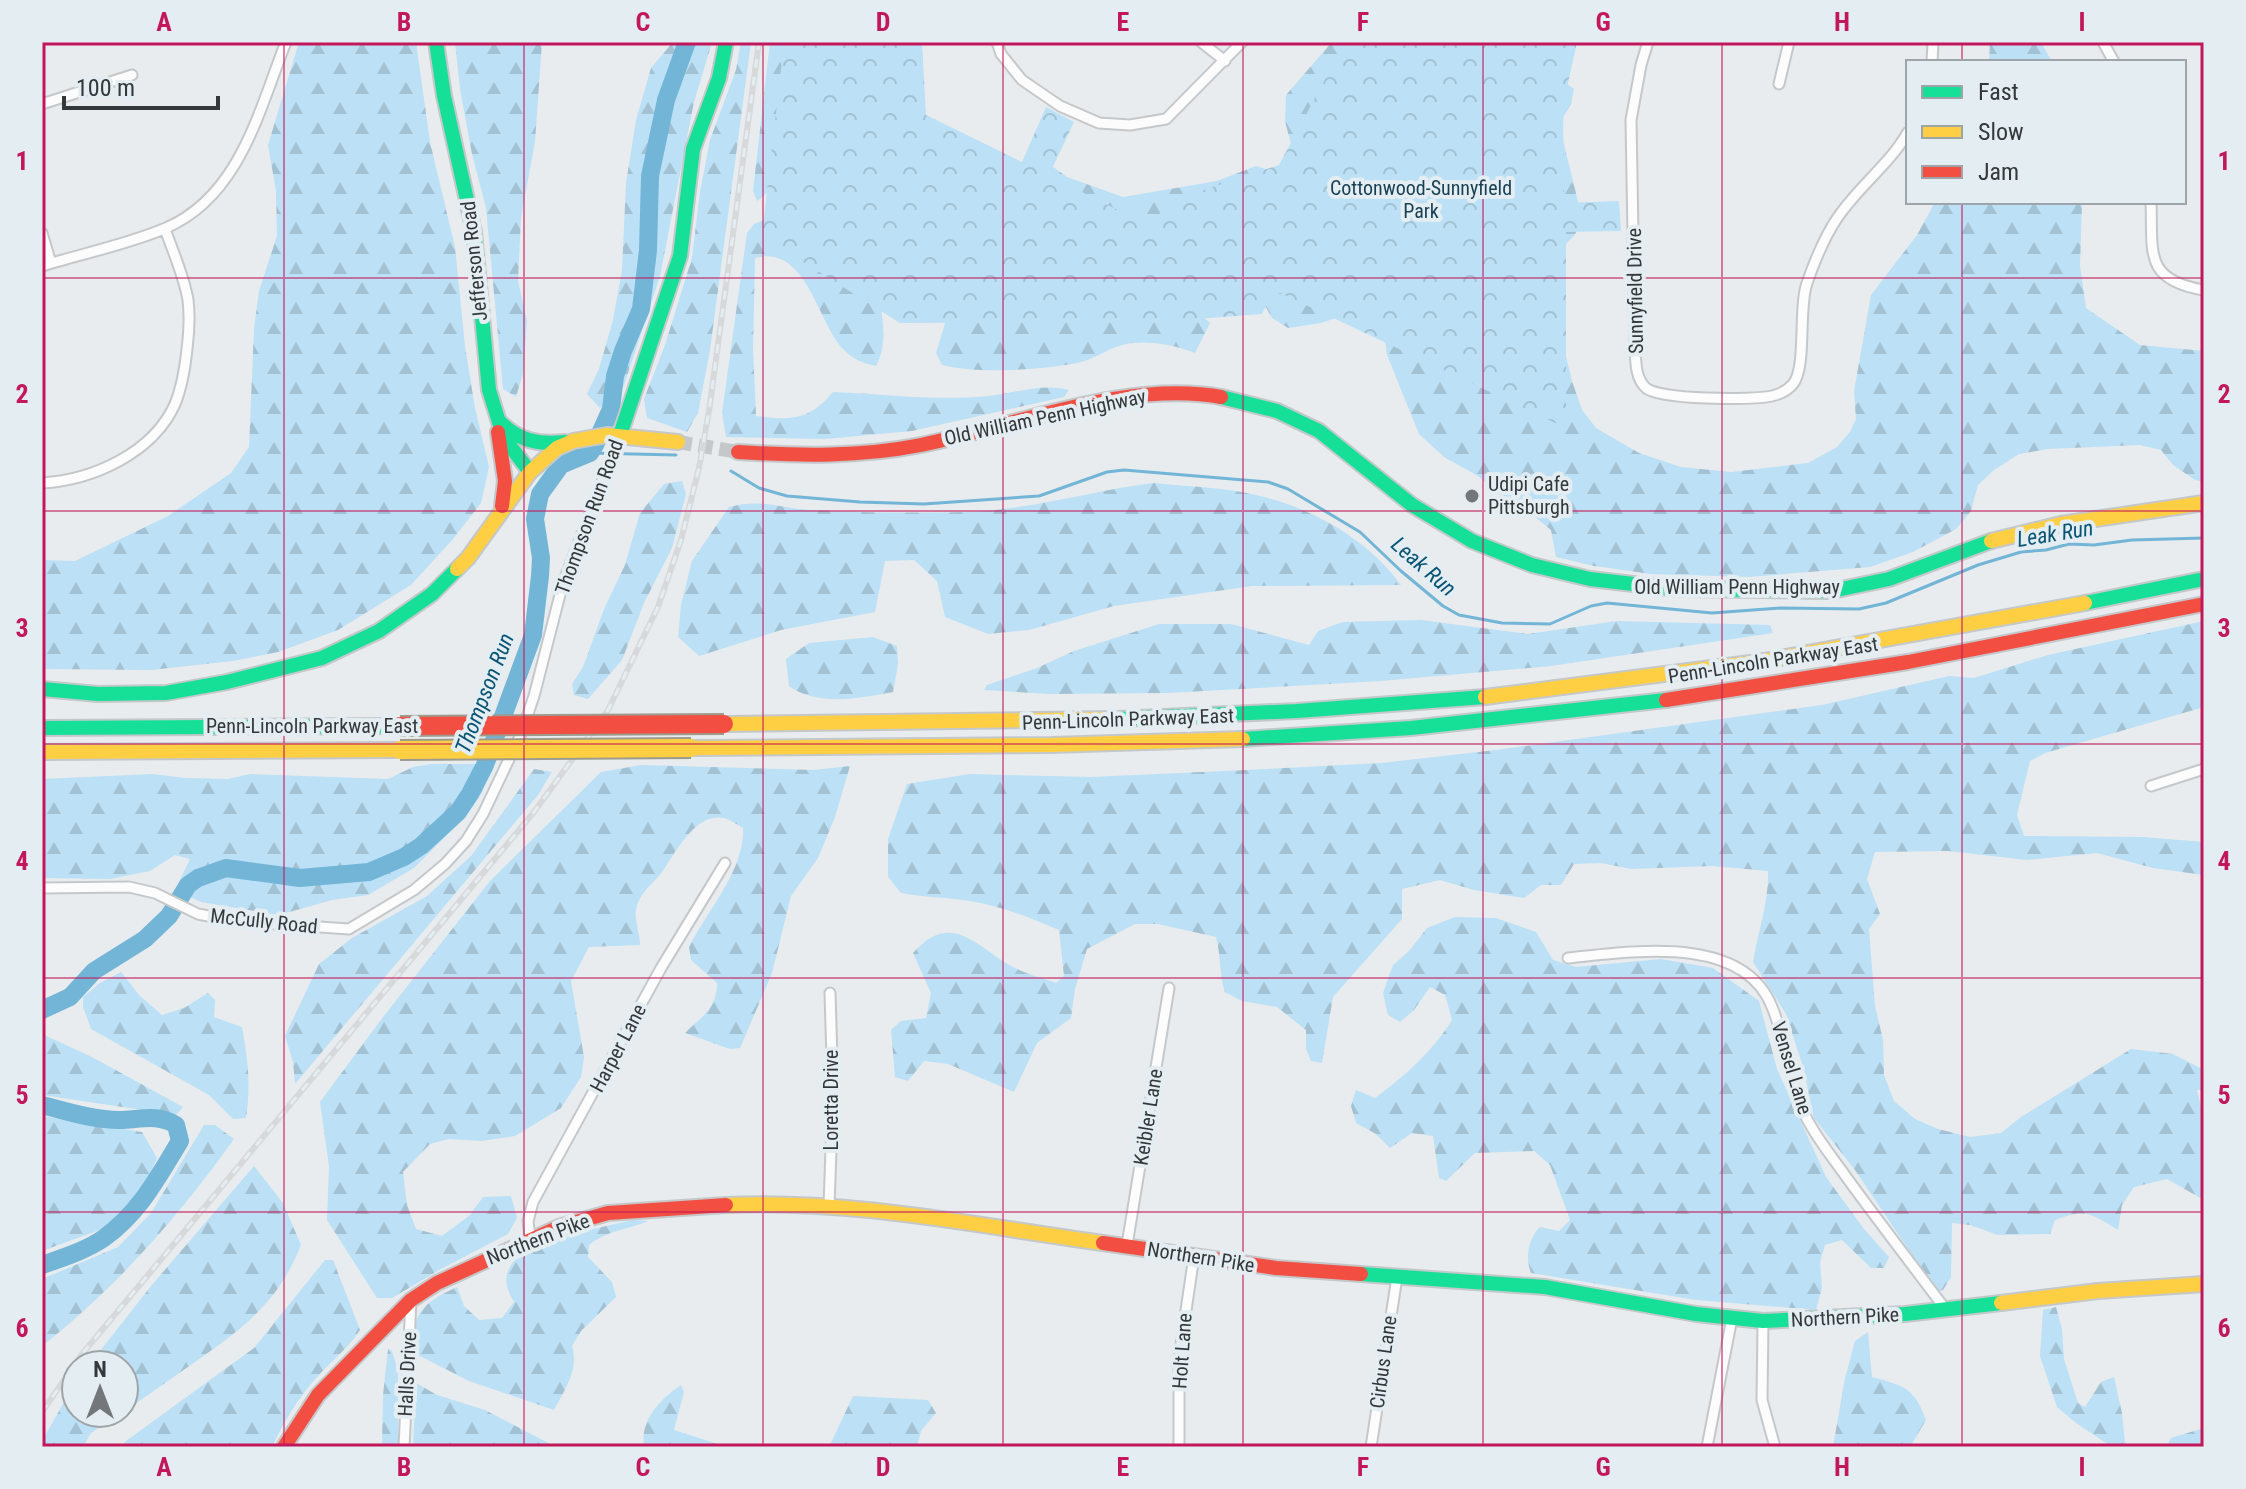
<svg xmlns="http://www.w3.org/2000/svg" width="2246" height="1489" viewBox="0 0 2246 1489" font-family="'Roboto Condensed',sans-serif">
  <defs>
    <pattern id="forest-firs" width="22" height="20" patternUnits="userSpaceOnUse" patternTransform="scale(2)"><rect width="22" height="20" fill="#bce0f5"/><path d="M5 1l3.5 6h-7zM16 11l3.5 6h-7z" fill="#a2c1d3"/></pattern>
    <pattern id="park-crowns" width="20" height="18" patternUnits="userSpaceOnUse" patternTransform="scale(2)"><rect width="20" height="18" fill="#bce0f5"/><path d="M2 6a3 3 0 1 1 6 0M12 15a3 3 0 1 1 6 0" fill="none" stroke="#a2c1d3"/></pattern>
  </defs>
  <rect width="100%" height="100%" fill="#e8ecee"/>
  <path fill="url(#forest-firs)" d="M299,42H416L430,142L455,247L465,346L475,408L489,467L481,503L453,539L411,585L338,630L278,652L233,661L151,670L42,669V560L75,561L168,516L231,473L249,447L254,328L259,291L277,236L276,191L268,145Z
    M455,42H542L535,142L521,217L518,281L527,320L523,374L516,397L503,389L486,208L472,154L460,89Z
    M673,42H712L694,102L660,276L623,388L600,408L587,394L599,369L613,320L622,270L626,183L636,120L651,68Z
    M741,42H751L710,350L698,413L687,432L647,418L644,399L665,345L692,258L700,192L710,140L736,70Z
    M770,42H819L791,174L757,201L753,191Z
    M1332,42H1549L1535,59L1574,89L1571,104L1559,124L1583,222L1573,237L1556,253L1557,319L1572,381L1582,410L1596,428L1639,453L1681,467L1731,472L1808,463L1837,447L1850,432L1856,419L1854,391L1871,295L1917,235L1935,202H2082L2080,266L2086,308L2140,345L2204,351V482L2195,480L2173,465L2161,450L2140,445L2048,449L2019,454L1994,470L1978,485L1971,511L1956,529L1913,552L1870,567L1749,577L1651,574L1594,566L1556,557L1551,530L1534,516L1507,501L1478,476L1444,457L1419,434L1387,355L1384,333L1351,313L1321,323L1288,328L1272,318L1259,295L1192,307L1210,323L1195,353C1174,345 1145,339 1122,345C1107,349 1093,360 1077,363C1041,370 976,374 942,365L936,353L947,317L1013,174L1041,158L1067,177L1123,197L1217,181L1256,166L1275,172L1294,156L1285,121L1286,95Z
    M1990,42H2041L2052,62H1989Z
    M774,216L872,266C878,297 892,338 876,366C863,363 854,360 844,350C817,323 807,244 755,258L753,348L756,416C790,421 810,420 833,392C881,394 928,400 977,397C1008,396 1038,382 1069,390L1064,397L912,431L825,439L726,437L722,413L747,233L754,224Z
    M682,481L686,494L672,548L644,603L622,660L588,699L574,695L572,684L583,667L604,609L625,565L640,513L664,484Z
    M1153,483C1189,487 1229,487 1264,497C1316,510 1369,541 1401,585L1252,586L1114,606L1029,630L988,634L945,617L937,581L914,560L885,561L875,612L781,630L699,656L678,637L681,605L692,561L729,507C763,498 780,509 813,510C864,513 915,513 966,512C1030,510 1090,491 1153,483Z
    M1421,620L1528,634L1617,621L1770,625L1773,633L1551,666L1381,681L1168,693L1050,694L984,690L987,685L1037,668L1074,651L1159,624H1231L1309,645L1318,631L1343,622Z
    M2204,621V707L2045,753L2030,761L2017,815L2024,836L2143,837L2204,842V875L2153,868L2097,853L2027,860L1948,851L1875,852L1867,879L1880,914L1869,929L1875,1006L1883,1040L1884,1075L1894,1101L1915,1119L1938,1129L1970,1137L2001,1133L2021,1117L2131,1049L2173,1054L2204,1070V1090H2197L2204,1120V1200L2167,1179L2134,1187L2122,1205L2118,1230C2091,1213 2085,1208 2055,1220L2050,1234L1998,1235L1970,1225L1952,1223L1951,1277L1943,1290L1937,1292L1855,1170L1814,1118L1803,1067L1786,1014L1753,962C1758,931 1769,902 1768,871L1713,866L1631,869L1601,863L1574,864L1561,885H1541L1524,898L1474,890L1440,880L1402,889V919L1333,997L1322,1063L1311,1061L1306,1049V1030L1277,1007L1242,1001L1225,992C1219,974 1221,955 1216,937L1158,924H1135L1087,949L1075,989L1071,1018L1037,1043L1014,1092L948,1064L924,1061L908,1081L895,1077L891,1030L901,1021L926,1018L931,993L913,953C953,907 980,951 1015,968C1028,975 1043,978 1056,983L1064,976L1059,930C1031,918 1006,908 976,902C951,897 925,898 901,893L888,877V839L907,784L970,774L1090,777L1246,770L1381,763L1496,750L1822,705L1949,676L1974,678L2048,655Z
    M873,637L897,646L898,664L893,692C860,698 818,707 789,686L786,659L809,643Z
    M432,764H492L482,793L459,823L414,868L368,895L332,900L279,915L201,902L175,890L190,859L175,855L150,871L110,879L42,878V779L152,774L185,778L228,779L250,774L388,779L413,767Z
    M641,765L814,770L850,766L835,817L818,858L791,896L772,973L740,1048L730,1049L685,1033C702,1016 717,1009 717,983L691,960L689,947C707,911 745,870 743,828C738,825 732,821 727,819C698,809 677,850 664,869C655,883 640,891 636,909C634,919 640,934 640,945L589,947L571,981L584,1057L581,1077L561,1108L515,1136L482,1141L449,1139L430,1144L403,1172L407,1205L416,1229L442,1236L470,1215L483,1197L511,1196L517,1218L508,1234L441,1269L392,1298H377L327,1220L329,1167L320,1102L383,1017L490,881L601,772Z
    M534,769L552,772L538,795L295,1084L293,1062L285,1036L319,964L352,938L427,896L471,856Z
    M1455,917L1496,918L1536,932L1553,960L1576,967L1661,959L1713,968L1759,1001L1777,1069L1826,1177L1864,1229L1889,1257L1884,1268H1871L1842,1240L1825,1245L1820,1262L1822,1288L1816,1310L1696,1300L1531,1273C1525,1257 1528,1239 1540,1227L1559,1231L1570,1220L1550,1165L1534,1151L1475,1153L1446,1181L1439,1178L1433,1136L1412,1133L1390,1148L1376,1134L1356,1123L1351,1106L1356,1090L1375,1098C1406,1075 1431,1053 1452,1020L1445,995L1430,987L1414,1010L1400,1022L1388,1015L1383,993L1393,965L1409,951L1427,928Z
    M121,972L140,996L162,1015L184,1008L208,993L215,1000L214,1017L242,1027C248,1059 251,1086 246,1118L233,1119L209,1095L91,1029L83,1007V997L100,983Z
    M42,1034L92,1057L183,1107L176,1115L42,1095Z
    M42,1116L142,1132L157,1158L143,1190L105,1228L42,1251Z
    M204,1125H215L234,1139C180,1215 116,1288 42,1346V1279L118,1247L151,1213Z
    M254,1166L283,1203L301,1245C276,1308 237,1332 185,1369C164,1383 145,1398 124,1411V1365H89L151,1286Z
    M633,1220L648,1221C629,1229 606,1231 589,1245L588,1257L612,1282L616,1297L581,1331L572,1346C579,1370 565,1389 554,1410L469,1381L416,1354C407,1316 425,1301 457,1287L464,1306L479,1320L502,1318L514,1302C505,1286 502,1276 515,1260L575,1233Z
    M325,1260H333L360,1330C348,1349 332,1360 317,1377C299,1397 283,1423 272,1447H121L126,1441L254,1348Z
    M2056,1307L2062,1329L2064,1359L2078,1403L2085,1407L2101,1382L2114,1377L2122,1413L2125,1443L2130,1447H2112L2076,1423L2057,1407L2040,1356L2043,1310Z
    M1868,1332L1872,1377C1904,1386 1914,1387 1926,1420L1910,1447H1833L1845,1378L1855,1341Z
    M388,1349L392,1351L398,1371V1447H382L383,1395Z
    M76,1381V1413H121L91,1433L83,1447H42V1441Z
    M416,1383L437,1395L485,1410L556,1447H413Z
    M681,1385L684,1392L674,1430L727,1447H652L644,1445C640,1419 662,1398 681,1385Z
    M853,1396L928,1400L936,1413L921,1431L917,1447H829Z
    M2204,1428V1447H2166L2171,1438Z"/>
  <path fill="url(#park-crowns)" d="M784,42H922L926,115L1022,162L1046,107L1074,122L1049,175L1149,226L1161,225L1159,205L1279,165L1345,42H1577L1563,106L1564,203L1619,201L1621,231L1566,232V428L1274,290L1262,314L1157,322L900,323L762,236Z"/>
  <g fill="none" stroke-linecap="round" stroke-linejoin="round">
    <path stroke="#72b5d7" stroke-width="3" d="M590,453L676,455
      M731,471L759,488L787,496L860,502L924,504L1039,496L1107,472L1124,470L1268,482L1288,489L1360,532L1401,571L1443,606L1459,615L1502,623L1550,624L1591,606L1607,603L1712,613L1780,608L1859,609L1886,603L1978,565L2021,552L2046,550L2069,544L2094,545L2132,540L2204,538"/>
    <path stroke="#72b5d7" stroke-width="18" d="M42,1010L70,997L94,971L145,939L169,916L188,885L198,878L226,868L300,878L369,872L404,857L421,846L458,812L470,794L485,765L533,635L540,576L541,558L535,519L540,494L561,465L590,453L595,445L611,409L615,376L623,351L641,309L648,250L650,176L666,100L687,42
      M42,1105C66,1111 94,1120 119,1120C139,1120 157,1113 176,1125L180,1141C158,1177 140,1212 104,1238C87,1250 62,1258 42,1265"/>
    <path stroke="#c4c8ca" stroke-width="14" stroke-dasharray="14 7" stroke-linecap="butt" d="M678,442L738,452"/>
    <g stroke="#c5c8ca" stroke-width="13">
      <path id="street" d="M997,42L1001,54L1022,80L1060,106L1099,123L1130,125L1166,119L1242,42
        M1201,42L1225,61
        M1648,42L1641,65L1631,120L1635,348C1636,362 1635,378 1646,388C1660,400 1752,400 1772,396C1780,394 1788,390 1793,384C1807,367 1798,308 1807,283C1815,260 1824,237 1838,217C1859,186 1890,164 1908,132
        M2103,42L2114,62
        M1932,62L1933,42
        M1779,84L1789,42
        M42,104L132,75
        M2151,202C2153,252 2143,280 2204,290
        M42,233L51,263
        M42,266C81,254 129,244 166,228C240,196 259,110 286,42
        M42,483C93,480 153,453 175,404C182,387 185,368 187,349C189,333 190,316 188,300C184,276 173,252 165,229
        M2151,786L2204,769
        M42,888L129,887L155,893L198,914L234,921L349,929L414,890L445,864L466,841L483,814L521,734L534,696L563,583L620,435
        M1568,958C1630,952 1743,933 1772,1007C1787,1043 1789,1082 1806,1117C1817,1139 1833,1158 1847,1178C1879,1222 1913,1266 1946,1310
        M829,1206L833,1093L830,993
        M530,1238L528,1221L533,1202L661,968L725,863
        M1127,1245L1169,988
        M1763,1321L1762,1400L1775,1447
        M404,1447L411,1300
        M1179,1447V1358L1194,1256
        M1371,1447L1397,1277
        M1707,1447L1732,1318"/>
    </g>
    <g stroke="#c5c8ca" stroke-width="18">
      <path id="fast" d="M436,42L444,96L474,232L489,390L504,438L530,472
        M1221,397L1277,411L1319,431L1412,505L1472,541L1532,565L1590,579L1677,589L1832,591L1889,579L1991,541
        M500,422C519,441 539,445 565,442
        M620,435L680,256L693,149L719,78L726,42
        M2085,603L2204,579
        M42,689L98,694L166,693L227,682L322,658L379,631L432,594L457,569
        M1118,719L1297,711L1485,697
        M42,728L400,726
        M1243,739L1411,728L1666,700
        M1361,1274L1545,1287L1696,1314L1763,1321L1905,1314L2001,1303"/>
    </g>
    <g stroke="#c5c8ca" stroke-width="18">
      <path id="slow" d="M1991,541L2061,524L2204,503
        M457,569L468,558L530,472L557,448L573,441L607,435L678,442
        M1485,697L1758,662L2085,603
        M724,724L1118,719
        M691,748L1051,745L1243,739
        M42,752L400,750
        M726,1205C852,1199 979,1226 1103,1243
        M2001,1303L2098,1291L2204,1284"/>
    </g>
    <g stroke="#c5c8ca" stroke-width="18">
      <path id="jam" d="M498,432L505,481L502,506
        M738,452C800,456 860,457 921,445C1016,426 1125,380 1221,397
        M1666,700L1908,662L2204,604
        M1103,1243L1276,1268L1361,1274
        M284,1447L318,1395L411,1300L437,1283L559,1227L608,1213L726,1205"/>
    </g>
    <use href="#street" stroke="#fcfcfc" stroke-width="9"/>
    <use href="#fast" stroke="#16e098" stroke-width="14"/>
    <use href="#slow" stroke="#ffcf43" stroke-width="14"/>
    <use href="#jam" stroke="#f24e42" stroke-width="14"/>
    <g stroke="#d7d8da" stroke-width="6">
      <path id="rail" d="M42,1412L82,1354L148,1275L534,812L608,710L658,607L681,540L699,468L709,411L759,42"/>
    </g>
    <use href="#rail" stroke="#e4edf2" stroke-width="3" stroke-dasharray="9" stroke-linecap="butt"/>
    <g stroke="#9d9b8d" stroke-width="22" stroke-linecap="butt">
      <path id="slow-bridge" d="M400,750L691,748"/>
    </g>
    <g stroke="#9d9b8d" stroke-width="22" stroke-linecap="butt">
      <path id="jam-bridge" d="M400,726L724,724"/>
    </g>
    <use href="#slow-bridge" stroke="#ffcf43" stroke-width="18"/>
    <use href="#jam-bridge" stroke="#f24e42" stroke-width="18"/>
  </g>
  <path fill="none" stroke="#c2185b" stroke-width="2" stroke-opacity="0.55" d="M284,42V1447M524,42V1447M763,42V1447M1003,42V1447M1243,42V1447M1483,42V1447M1722,42V1447M1962,42V62M1962,202V1447M42,278H2204M42,511H2204M42,744H2204M42,978H2204M42,1212H2204"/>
  <circle fill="#747779" stroke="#e4edf2" stroke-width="3" cx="1472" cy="496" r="8"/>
  <g text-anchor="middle" stroke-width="8" stroke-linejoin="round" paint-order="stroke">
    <g font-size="20" fill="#163f53" stroke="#e4edf2">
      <text x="1421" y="195">Cottonwood-Sunnyfield<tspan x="1421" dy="23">Park</tspan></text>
    </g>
    <g font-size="20" fill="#35383a" stroke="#e4edf2">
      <text transform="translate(474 261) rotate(-96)" y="7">Jefferson Road</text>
      <text transform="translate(1635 291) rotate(-91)" y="7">Sunnyfield Drive</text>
      <text transform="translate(1045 417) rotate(-12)" y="7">Old William Penn Highway</text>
      <text transform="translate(589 517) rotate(-70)" y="7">Thompson Run Road</text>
      <text x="1737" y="594">Old William Penn Highway</text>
      <text transform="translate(1773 660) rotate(-9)" y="7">Penn-Lincoln Parkway East</text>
      <text transform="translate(1128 719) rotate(-2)" y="7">Penn-Lincoln Parkway East</text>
      <text x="312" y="733">Penn-Lincoln Parkway East</text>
      <text transform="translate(264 921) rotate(6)" y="7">McCully Road</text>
      <text transform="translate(618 1048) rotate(-62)" y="7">Harper Lane</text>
      <text transform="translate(1792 1068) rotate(73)" y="7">Vensel Lane</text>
      <text transform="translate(831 1100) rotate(-90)" y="7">Loretta Drive</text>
      <text transform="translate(1148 1117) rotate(-81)" y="7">Keibler Lane</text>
      <text transform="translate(538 1239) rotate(-21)" y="7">Northern Pike</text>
      <text transform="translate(1201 1257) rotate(9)" y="7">Northern Pike</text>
      <text transform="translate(1845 1317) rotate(-3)" y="7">Northern Pike</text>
      <text transform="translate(1182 1351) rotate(-86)" y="7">Holt Lane</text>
      <text transform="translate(1383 1362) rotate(-82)" y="7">Cirbus Lane</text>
      <text transform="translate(407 1374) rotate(-87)" y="7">Halls Drive</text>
    </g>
    <g font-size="20" fill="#35383a" stroke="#e4edf2" text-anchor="start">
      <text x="1488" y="491">Udipi Cafe<tspan x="1488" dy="23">Pittsburgh</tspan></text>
    </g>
    <g font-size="22" font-style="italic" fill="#075474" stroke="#e4edf2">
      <text transform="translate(2055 533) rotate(-9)" y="8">Leak Run</text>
      <text transform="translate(1424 566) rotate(41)" y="8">Leak Run</text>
      <text transform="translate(484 693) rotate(-69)" y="8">Thompson Run</text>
    </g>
  </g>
  <rect width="2246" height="1489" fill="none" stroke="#e4edf2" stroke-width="88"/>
  <rect x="1906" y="60" width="280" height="144" fill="#e4edf2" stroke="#9ea5a8" stroke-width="2"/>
  <rect x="1922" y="86" width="40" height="12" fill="#16e098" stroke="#9ea5a8" stroke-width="2"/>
  <text x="1978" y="100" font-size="24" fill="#35383a">Fast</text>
  <rect x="1922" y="126" width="40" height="12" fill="#ffcf43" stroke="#9ea5a8" stroke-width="2"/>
  <text x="1978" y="140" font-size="24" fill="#35383a">Slow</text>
  <rect x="1922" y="166" width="40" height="12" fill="#f24e42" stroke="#9ea5a8" stroke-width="2"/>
  <text x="1978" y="180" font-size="24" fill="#35383a">Jam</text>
  <g transform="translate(100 1389)"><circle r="38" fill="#e4edf2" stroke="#9ea5a8" stroke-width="2"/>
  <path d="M0-6L14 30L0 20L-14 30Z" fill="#747779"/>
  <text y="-12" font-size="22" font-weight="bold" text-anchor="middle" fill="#35383a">N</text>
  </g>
  <path d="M64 96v12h154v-12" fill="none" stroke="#35383a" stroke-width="4"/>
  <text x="76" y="96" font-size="24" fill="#35383a" stroke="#e4edf2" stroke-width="6" paint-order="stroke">100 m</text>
  <rect x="44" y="44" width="2158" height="1401" fill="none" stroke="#c2185b" stroke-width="3"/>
  <g font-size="26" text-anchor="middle" font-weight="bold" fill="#c2185b">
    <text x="164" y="31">A</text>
    <text x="404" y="31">B</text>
    <text x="643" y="31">C</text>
    <text x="883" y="31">D</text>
    <text x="1123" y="31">E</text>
    <text x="1363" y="31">F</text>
    <text x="1603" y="31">G</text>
    <text x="1842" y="31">H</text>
    <text x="2082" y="31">I</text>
    <text x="22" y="170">1</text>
    <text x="2224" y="170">1</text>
    <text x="22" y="403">2</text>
    <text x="2224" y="403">2</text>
    <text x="22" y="637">3</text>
    <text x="2224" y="637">3</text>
    <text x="22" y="870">4</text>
    <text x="2224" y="870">4</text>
    <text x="22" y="1104">5</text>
    <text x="2224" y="1104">5</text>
    <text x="22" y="1337">6</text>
    <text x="2224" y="1337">6</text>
    <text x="164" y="1476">A</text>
    <text x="404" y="1476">B</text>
    <text x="643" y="1476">C</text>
    <text x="883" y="1476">D</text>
    <text x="1123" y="1476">E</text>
    <text x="1363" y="1476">F</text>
    <text x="1603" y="1476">G</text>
    <text x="1842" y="1476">H</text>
    <text x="2082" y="1476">I</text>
  </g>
</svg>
